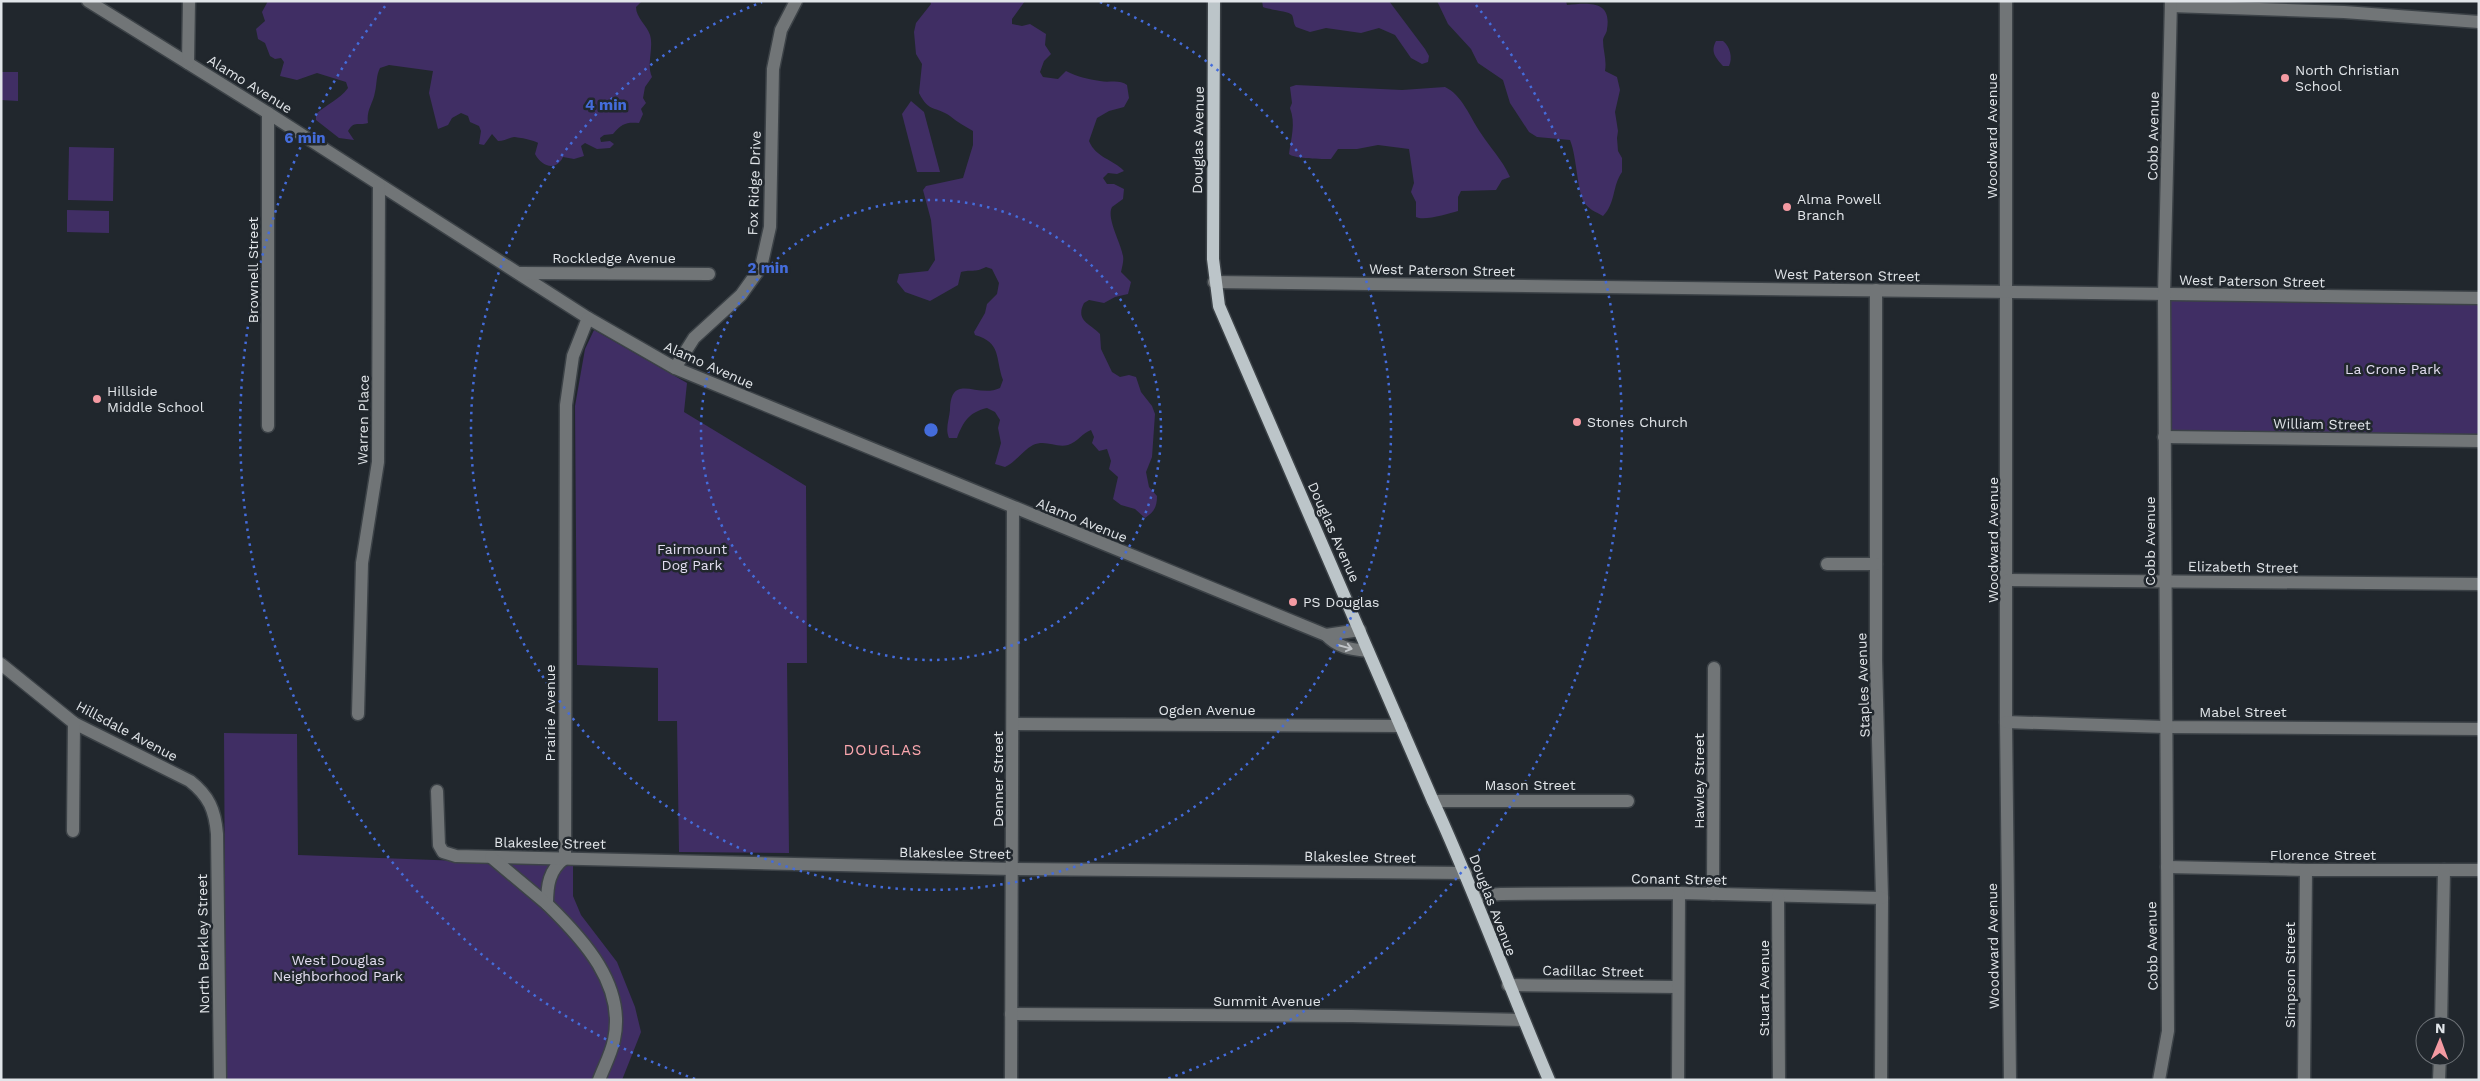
<svg xmlns="http://www.w3.org/2000/svg" width="2480" height="1081" font-family="'Work Sans',sans-serif">
	<style>
		.green { fill: #402e64 }
		.lines { fill: none; stroke-linecap: round; stroke-linejoin: round }
		.minor-casing { stroke: #3c4247; stroke-width: 15 }
		.major-casing { stroke: #3c4247; stroke-width: 15 }
		.minor { stroke: #717577; stroke-width: 12 }
		.major { stroke: #bcc5c9; stroke-width: 12 }
		.oneway { stroke: #bfc3c7 }
		.ring { fill: none; stroke: #446cdb; stroke-width: 2.5; stroke-dasharray: 2.5 5 }
		.poi-dot { fill: #f49aa2; stroke: #21272d; stroke-width: 2 }
		.labels { text-anchor: middle; dominant-baseline: central; stroke-width: 5; stroke-linejoin: round; paint-order: stroke }
		.poi-label { font-size: 14px; fill: #e1e5e9; stroke: #21272d; text-anchor: start }
		.street-label { font-size: 14px; fill: #e1e5e9; stroke: #21272d }
		.park-label { font-size: 14px; fill: #e3def1; stroke: #21272d }
		.neighbourhood-label { font-size: 15px; letter-spacing: 1px; fill: #fba7ae; stroke: #21272d }
		.centre { fill: #446cdb; stroke: #21272d; stroke-width: 2.5 }
		.ring-label { font-size: 15px; text-anchor: middle; font-weight: bold; fill: #446cdb; stroke: #21272d; stroke-width: 5; stroke-linejoin: round; paint-order: stroke }
	</style>
	<rect width="100%" height="100%" fill="#21272d"/>
	<!-- green -->
	<g class="green">
		<path d="M 268,1 L 642,1 L 636,7 C 636,18 647,25 650,35 C 654,49 646,64 652,77 L 645,87 L 643,98 L 646,103 L 641,109 L 643,114 L 639,123 C 627,122 622,123 613,134 L 604,135 L 600,138 L 601,142 L 610,141 L 614,144 L 610,148 L 597,149 L 585,143 L 581,146 L 584,156 L 574,159 L 563,157 C 556,172 541,166 535,154 L 538,143 C 537,141 518,137 514,137 C 508,138 505,141 498,141 L 492,134 L 484,145 L 479,144 L 481,131 L 479,126 L 470,122 L 468,116 L 461,113 L 452,118 L 448,125 L 438,129 L 429,93 L 433,71 L 389,65 L 380,68 C 376,76 377,83 375,92 C 373,104 366,110 368,123 C 359,126 354,120 348,131 L 354,140 L 339,138 L 316,120 L 316,114 C 327,104 339,100 348,88 L 346,82 L 317,73 L 297,80 L 280,76 L 284,62 L 281,58 L 275,59 L 270,56 L 265,43 L 258,39 L 256,29 L 265,21 L 262,12 Z"/>
		<path d="M 930,1 L 1025,1 L 1012,19 L 1012,24 L 1022,26 L 1030,24 L 1046,34 L 1045,45 L 1051,54 L 1044,61 L 1040,72 L 1043,77 L 1058,79 L 1066,71 C 1077,77 1088,79 1100,81 C 1109,83 1120,79 1127,85 L 1129,98 L 1124,107 L 1109,111 L 1097,118 L 1089,141 C 1096,158 1113,159 1124,171 L 1117,174 L 1108,173 L 1103,178 L 1107,184 L 1114,184 L 1124,189 L 1123,199 L 1112,207 C 1106,218 1121,243 1123,256 C 1124,261 1122,267 1121,272 L 1131,282 L 1128,294 L 1115,297 L 1104,303 L 1089,300 L 1084,303 C 1075,321 1090,323 1100,334 L 1101,349 L 1112,372 L 1120,377 L 1129,375 L 1136,377 L 1141,392 L 1152,406 L 1155,414 L 1152,457 L 1146,472 L 1149,487 L 1157,496 C 1157,507 1154,512 1145,518 L 1135,509 L 1121,505 L 1113,499 L 1118,477 L 1109,469 L 1111,461 L 1107,449 L 1099,451 L 1092,443 L 1094,437 L 1091,430 C 1082,433 1078,442 1068,445 C 1055,448 1046,439 1033,445 C 1022,451 1016,462 1005,467 L 995,464 L 1001,443 L 998,428 L 1000,420 L 995,412 L 987,408 C 969,412 963,422 957,438 L 949,438 C 945,429 949,420 950,410 C 951,371 977,399 1000,388 L 1003,380 C 995,358 1002,343 975,335 L 974,332 L 985,313 L 987,304 L 997,294 L 999,283 L 992,269 L 986,267 C 974,273 972,269 961,272 L 958,285 L 930,301 L 905,292 L 897,282 L 899,274 L 928,271 L 935,260 L 931,220 L 923,190 L 926,186 L 963,178 L 973,145 L 973,131 C 965,126 957,122 950,116 C 936,106 929,113 919,93 L 922,64 L 916,54 L 914,32 L 916,23 L 931,4 Z"/>
		<path d="M 1262,1 L 1389,1 L 1425,49 L 1429,56 L 1428,62 L 1422,64 L 1411,58 L 1395,35 L 1379,28 L 1361,33 L 1326,28 L 1310,32 L 1296,27 C 1293,23 1294,19 1292,15 C 1289,11 1270,10 1263,7 Z"/>
		<path d="M 1437,1 L 1566,1 L 1567,5 C 1588,3 1612,0 1607,29 C 1607,33 1604,35 1603,40 C 1603,51 1607,60 1605,71 L 1617,77 L 1620,90 L 1615,112 L 1618,131 L 1617,138 L 1618,151 L 1622,158 L 1622,172 C 1612,186 1616,203 1603,216 C 1596,212 1588,209 1584,202 C 1577,191 1577,157 1570,140 L 1537,137 L 1529,132 L 1510,103 L 1503,80 L 1478,63 L 1471,49 L 1448,24 Z"/>
		<path d="M 1716,41 L 1723,41 C 1730,46 1733,58 1729,66 L 1723,66 C 1716,58 1710,52 1716,41 Z"/>
		<path d="M 1,72 L 18,72 L 18,101 L 1,100 Z"/>
		<path d="M 1296,85 L 1402,90 L 1445,87 C 1462,95 1470,117 1480,132 C 1491,149 1501,158 1510,177 L 1502,180 L 1496,190 L 1461,191 L 1458,197 L 1458,211 C 1448,214 1424,221 1416,217 L 1416,202 L 1411,192 L 1414,183 L 1409,149 L 1378,145 L 1357,149 L 1338,149 L 1331,159 C 1322,159 1295,159 1289,154 C 1291,138 1296,124 1290,108 L 1292,103 L 1290,87 Z"/>
		<path d="M 911,101 L 924,112 L 940,172 L 917,172 L 902,114 Z"/>
		<path d="M 69,147 L 114,148 L 113,201 L 68,200 Z"/>
		<path d="M 67,210 L 109,211 L 109,233 L 67,232 Z"/>
		<path d="M 2164,295 L 2479,299 L 2479,441 L 2164,437 Z"/>
		<path d="M 594,330 L 687,383 L 684,412 L 806,486 L 807,663 L 787,663 L 789,853 L 679,852 L 677,721 L 658,721 L 658,668 L 577,665 L 575,406 L 585,349 Z"/>
		<path d="M 224,733 L 297,734 L 298,855 L 573,865 L 573,896 L 581,915 L 617,962 L 635,1007 L 641,1032 L 622,1080 L 226,1080 Z"/>
	</g>
	<g class="lines">
		<!-- minor casing -->
		<g class="minor-casing">
			<g id="minor">
				<path d="M 88,1 L 268,113 L 588,318 L 675,368 L 1326,635 C 1338,648 1351,649 1368,651"/>
				<path d="M 2006,1 L 2006,722 L 2010,1080"/>
				<path d="M 2171,6 L 2344,12 L 2479,22"/>
				<path d="M 188,63 L 189,1"/>
				<path d="M 520,273 L 709,274"/>
				<path d="M 1214,282 L 2479,298"/>
				<path d="M 1876,290 L 1876,660 L 1882,898 L 1881,1080"/>
				<path d="M 588,318 L 573,356 L 566,405 L 565,858 C 549,870 547,885 547,904 C 583,939 626,985 614,1040 C 611,1054 604,1067 599,1080"/>
				<path d="M 675,368 L 694,338 L 741,295 L 761,267 L 770,227 L 773,69 L 781,30 L 796,1"/>
				<path d="M 268,426 L 268,113"/>
				<path d="M 2164,437 L 2479,441"/>
				<path d="M 1827,564 L 1876,564"/>
				<path d="M 2008,580 L 2479,584"/>
				<path d="M 1326,635 L 1360,630"/>
				<path d="M 1,664 L 74,723 L 190,781 C 209,796 215,810 217,834 L 220,1080"/>
				<path d="M 358,714 L 362,563 L 378,462 L 379,185"/>
				<path d="M 2006,722 L 2165,727 L 2479,729"/>
				<path d="M 1013,724 L 1401,726"/>
				<path d="M 437,791 L 439,845 L 443,852 L 456,856 L 1013,869 L 1466,873"/>
				<path d="M 1433,801 L 1628,801"/>
				<path d="M 73,831 L 74,723"/>
				<path d="M 491,857 L 547,904"/>
				<path d="M 2167,867 L 2306,870 L 2479,870"/>
				<path d="M 1713,894 L 1714,668"/>
				<path d="M 1475,896 L 1501,894 L 1679,893 L 1882,898"/>
				<path d="M 1778,896 L 1779,1080"/>
				<path d="M 1508,985 L 1678,987"/>
				<path d="M 1011,1014 L 1352,1016 L 1523,1020"/>
				<path d="M 2441,1026 L 2444,870"/>
				<path d="M 1011,1080 L 1013,508"/>
				<path d="M 1678,1080 L 1679,893"/>
				<path d="M 2159,1080 L 2168,1031 L 2164,295 L 2171,1"/>
				<path d="M 2304,1080 L 2306,870"/>
				<path d="M 2439,1080 L 2440,1056"/>
			</g>
		</g>
		<!-- major casing -->
		<g class="major-casing">
			<path id="major" d="M 1214,1 L 1213,259 L 1219,306 L 1433,801 C 1475,892 1509,987 1549,1080"/>
		</g>
		<!-- minor -->
		<use href="#minor" class="minor"/>
		<!-- major -->
		<use href="#major" class="major"/>
	</g>
	<!-- one-way arrows -->
	<defs><path id="oneway-shaft" d="M-6 0H5M1.5-3L5.5 0L1.5 3" fill="none" stroke-width="1.6" stroke-linecap="round" stroke-linejoin="round" transform="scale(1.25)"/></defs>
	<use class="oneway" href="#oneway-shaft" transform="translate(1345 647) rotate(15)"/>
	<!-- distance rings -->
	<g class="ring">
		<circle cx="931" cy="430" r="230"/>
		<path d="M1100 2A460 460 0 1 1 762 2"/>
		<path d="M695 1079A691 691 0 0 1 386 5M1476 5A691 691 0 0 1 1167 1079"/>
	</g>
	<!-- markers -->
	<g class="poi-dot">
		<circle cx="2285" cy="78" r="5"/>
		<circle cx="1787" cy="207" r="5"/>
		<circle cx="97" cy="399" r="5"/>
		<circle cx="1577" cy="422" r="5"/>
		<circle cx="1293" cy="602" r="5"/>
	</g>
	<g class="labels">
		<!-- poi labels -->
		<g class="poi-label">
			<text x="2295" y="70">North Christian<tspan x="2295" dy="16">School</tspan></text>
			<text x="1797" y="199">Alma Powell<tspan x="1797" dy="16">Branch</tspan></text>
			<text x="107" y="391">Hillside<tspan x="107" dy="16">Middle School</tspan></text>
			<text x="1587" y="422">Stones Church</text>
			<text x="1303" y="602">PS Douglas</text>
		</g>
		<!-- street labels -->
		<g class="street-label">
			<text transform="translate(250 84) rotate(32)">Alamo Avenue</text>
			<text transform="translate(1992 136) rotate(-90)">Woodward Avenue</text>
			<text transform="translate(2153 136) rotate(-89)">Cobb Avenue</text>
			<text transform="translate(1198 140) rotate(-89)">Douglas Avenue</text>
			<text transform="translate(754 183) rotate(-88)">Fox Ridge Drive</text>
			<text x="614" y="258">Rockledge Avenue</text>
			<text transform="translate(253 270) rotate(-90)">Brownell Street</text>
			<text transform="translate(1442 270) rotate(1)">West Paterson Street</text>
			<text transform="translate(1847 275) rotate(1)">West Paterson Street</text>
			<text transform="translate(2252 281) rotate(1)">West Paterson Street</text>
			<text transform="translate(709 365) rotate(24)">Alamo Avenue</text>
			<text transform="translate(363 420) rotate(-89)">Warren Place</text>
			<text transform="translate(2322 424) rotate(1)">William Street</text>
			<text transform="translate(1082 520) rotate(22)">Alamo Avenue</text>
			<text transform="translate(1334 532) rotate(66)">Douglas Avenue</text>
			<text transform="translate(1993 540) rotate(-90)">Woodward Avenue</text>
			<text transform="translate(2150 541) rotate(-90)">Cobb Avenue</text>
			<text transform="translate(2243 567) rotate(1)">Elizabeth Street</text>
			<text transform="translate(1863 685) rotate(-92)">Staples Avenue</text>
			<text x="1207" y="710">Ogden Avenue</text>
			<text x="2243" y="712">Mabel Street</text>
			<text transform="translate(550 713) rotate(-90)">Prairie Avenue</text>
			<text transform="translate(127 731) rotate(28)">Hillsdale Avenue</text>
			<text transform="translate(998 779) rotate(-90)">Denner Street</text>
			<text transform="translate(1699 781) rotate(-90)">Hawley Street</text>
			<text x="1530" y="785">Mason Street</text>
			<text transform="translate(550 843) rotate(1)">Blakeslee Street</text>
			<text transform="translate(955 853) rotate(1)">Blakeslee Street</text>
			<text x="2323" y="855">Florence Street</text>
			<text transform="translate(1360 857) rotate(1)">Blakeslee Street</text>
			<text transform="translate(1679 879) rotate(1)">Conant Street</text>
			<text transform="translate(1493 905) rotate(69)">Douglas Avenue</text>
			<text transform="translate(203 944) rotate(-91)">North Berkley Street</text>
			<text transform="translate(1993 946) rotate(-91)">Woodward Avenue</text>
			<text transform="translate(2152 946) rotate(-91)">Cobb Avenue</text>
			<text transform="translate(1593 971) rotate(1)">Cadillac Street</text>
			<text transform="translate(2290 975) rotate(-90)">Simpson Street</text>
			<text transform="translate(1764 988) rotate(-90)">Stuart Avenue</text>
			<text x="1267" y="1001">Summit Avenue</text>
		</g>
		<!-- park labels -->
		<g class="park-label">
			<text x="2393" y="369">La Crone Park</text>
			<text x="692" y="549">Fairmount<tspan x="692" dy="16">Dog Park</tspan></text>
			<text x="338" y="960">West Douglas<tspan x="338" dy="16">Neighborhood Park</tspan></text>
		</g>
		<!-- neighbourhood labels -->
		<g class="neighbourhood-label">
			<text x="883" y="750">DOUGLAS</text>
		</g>
	</g>
	<circle cx="931" cy="430" r="8" class="centre"/>
	<g class="ring-label">
		<text x="606" y="110">4 min</text>
		<text x="305" y="143">6 min</text>
		<text x="768" y="273">2 min</text>
	</g>
	<!-- border -->
	<rect width="2480" height="1081" fill="none" stroke="#e1e5e9" stroke-width="5"/>
	<!-- north arrow -->
	<g transform="translate(2440 1041) rotate(1)"><circle r="24" fill="#21272d" stroke="#6e7378"/>
	<path d="M0-4L9 19L0 12L-9 19Z" fill="#f49aa2"/>
	<text y="-8" font-size="14" font-weight="bold" text-anchor="middle" fill="#e1e5e9">N</text>
	</g>
</svg>
